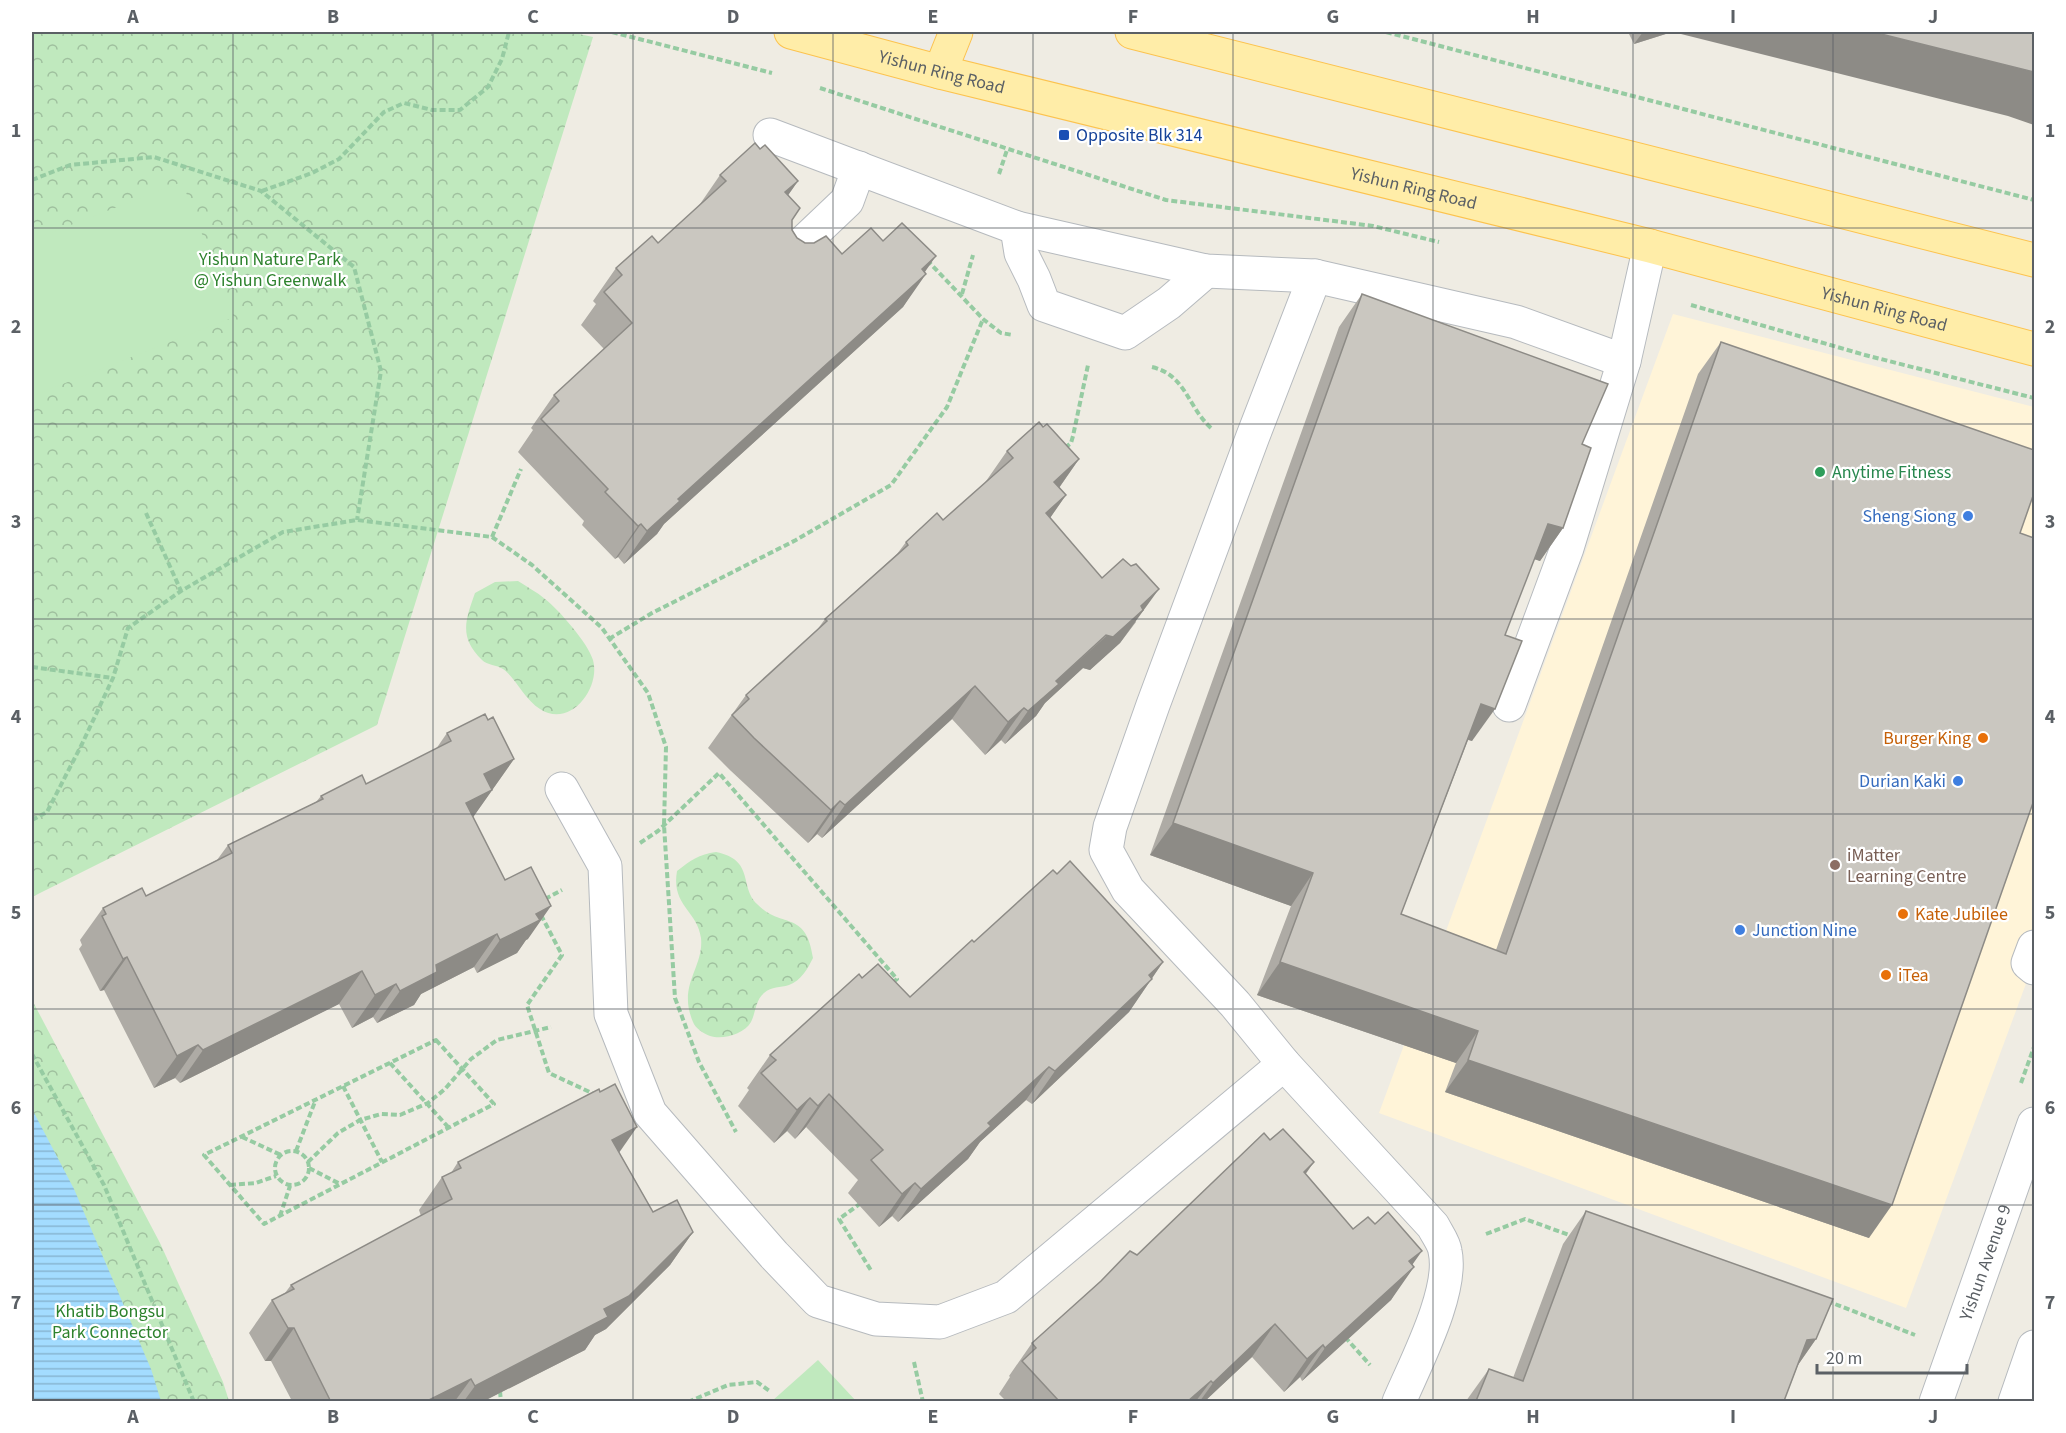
<svg xmlns="http://www.w3.org/2000/svg" width="2066" height="1433" font-family="'Source Sans 3',sans-serif">
	<style>
		.commercial { fill: #fff4d8 }
		.park { fill: url(#park-crowns) }
		.garden { fill: #c0e9be }
		.water { fill: url(#water-rules) }
		.lines { fill: none; stroke-linecap: round; stroke-linejoin: round }
		.minor-casing { stroke: #b6babe; stroke-width: 35 }
		.major-casing { stroke: #fcc34f; stroke-width: 35 }
		.path { stroke: #96cba2; stroke-width: 4; stroke-dasharray: 6 3; stroke-linecap: butt }
		.minor { stroke: #fff; stroke-width: 33 }
		.major { stroke: #ffeda8; stroke-width: 33 }
		.wall { fill: #aeaba5 }
		.shaded-wall { fill: #8d8b86 }
		.building { fill: #cac7c0; stroke: #8d8b86; stroke-width: 1.5 }
		.grid { fill: none; stroke: #5b6065; stroke-width: 1.5; stroke-opacity: 0.55 }
		.transit-dot { fill: #1a4fb4; stroke: #fff; stroke-width: 2 }
		.leisure-dot { fill: #2e9e5b; stroke: #fff; stroke-width: 2 }
		.shop-dot { fill: #3f7fe0; stroke: #fff; stroke-width: 2 }
		.food-dot { fill: #e8710a; stroke: #fff; stroke-width: 2 }
		.education-dot { fill: #8d6e63; stroke: #fff; stroke-width: 2 }
		.labels { text-anchor: middle; dominant-baseline: central; stroke-width: 4.5; stroke-linejoin: round; paint-order: stroke }
		.street-label { font-size: 18px; fill: #5b6065; stroke: #fff }
		.transit-label { font-size: 18px; fill: #164399; stroke: #fff; text-anchor: start }
		.park-label { font-size: 18px; fill: #2d822d; stroke: #fff }
		.leisure-label { font-size: 18px; fill: #27864d; stroke: #fff; text-anchor: start }
		.shop-label { font-size: 18px; fill: #366cbe; stroke: #fff; text-anchor: end }
		.food-label { font-size: 18px; fill: #c56008; stroke: #fff; text-anchor: start }
		.education-label { font-size: 18px; fill: #785e54; stroke: #fff; text-anchor: start }
		.neatline { fill: none; stroke: #5b6065; stroke-width: 2 }
		.grid-label { font-size: 20px; text-anchor: middle; font-weight: bold; fill: #5b6065 }
	</style>
	<defs>
		<pattern id="park-crowns" width="20" height="18" patternUnits="userSpaceOnUse" patternTransform="scale(1.5)"><rect width="20" height="18" fill="#c0e9be"/><path d="M2 6a3 3 0 1 1 6 0M12 15a3 3 0 1 1 6 0" fill="none" stroke="#9fc09e"/></pattern>
		<pattern id="water-rules" width="6" height="5" patternUnits="userSpaceOnUse" patternTransform="scale(1.5)"><rect width="6" height="5" fill="#a3dcff"/><path d="M0 2.5h6" fill="none" stroke="#88b6d2"/></pattern>
	</defs>
	<rect width="100%" height="100%" fill="#efece3"/>
	<!-- commercial -->
	<path class="commercial" d="M 1673,314 L 2034,407 L 2034,962 L 1906,1308 L 1379,1113 Z"/>
	<!-- park -->
	<g class="park">
		<path d="M 32,32 L 570,32 L 593,37 L 377,725 L 32,897 Z"/>
		<path d="M 518,581 C 527,587 537,592 545,599 C 559,610 588,643 593,660 C 601,688 570,729 540,709 C 525,700 514,676 503,669 C 497,665 487,665 482,660 C 458,637 466,619 475,593 L 495,582 Z"/>
		<path d="M 716,852 C 755,860 739,886 757,904 C 782,930 806,909 813,958 C 808,968 801,981 789,985 C 780,988 772,986 764,993 C 755,1001 756,1012 751,1022 C 744,1034 723,1040 710,1036 C 704,1034 695,1028 693,1022 C 677,985 704,968 701,938 C 697,910 671,906 677,871 C 690,861 699,854 716,852 Z"/>
		<path d="M 32,1000 L 160,1243 L 223,1382 L 229,1401 L 32,1401 Z"/>
	</g>
	<!-- garden -->
	<g class="garden">
		<path d="M 182,182 L 234,317 L 32,396 L 32,240 Z"/>
		<path d="M 818,1360 L 856,1401 L 772,1401 Z"/>
	</g>
	<!-- water -->
	<path class="water" d="M 32,1109 L 74,1189 L 151,1369 L 161,1401 L 32,1401 Z"/>
	<g class="lines">
		<!-- minor casing -->
		<g class="minor-casing">
			<g id="minor">
				<path d="M 770,135 L 1017,228 L 1206,271 L 1315,276 L 1516,322 L 1624,361"/>
				<path d="M 1017,228 L 1021,253 L 1034,279 L 1044,305 L 1125,333 L 1169,303 L 1206,271"/>
				<path d="M 787,258 L 847,201 L 859,168"/>
				<path d="M 1315,276 L 1253,436 L 1153,705 L 1110,827 L 1106,850 L 1128,890 L 1235,1004 L 1284,1064 L 1433,1226 C 1437,1234 1444,1243 1445,1251 C 1454,1291 1415,1364 1399,1402"/>
				<path d="M 1509,705 L 1567,548 L 1624,361 L 1650,246"/>
				<path d="M 562,789 L 605,866 L 611,1014 L 650,1113 L 774,1255 L 818,1301 L 876,1319 L 940,1322 L 1006,1297 L 1284,1064"/>
				<path d="M 2034,947 L 2028,963 L 2034,968"/>
				<path id="s1" d="M 1936,1402 L 2034,1124"/>
				<path d="M 2015,1402 L 2034,1347"/>
			</g>
		</g>
		<!-- major casing -->
		<g class="major-casing">
			<g id="major">
				<path id="s2" d="M 791,32 L 940,72 L 1650,246 L 2034,349"/>
				<path d="M 1132,32 L 2034,260"/>
				<path d="M 940,72 L 956,32"/>
			</g>
		</g>
		<!-- path -->
		<g class="path">
			<path d="M 612,32 L 772,73"/>
			<path d="M 1386,32 L 2034,200"/>
			<path d="M 820,88 L 1166,200 L 1373,226 L 1439,242"/>
			<path d="M 999,174 L 1007,150"/>
			<path d="M 32,180 L 70,165 L 154,157 L 261,191 L 354,267 L 381,371 L 357,520"/>
			<path d="M 262,191 L 312,173 L 339,159 L 384,112 L 404,103 L 432,110 L 460,110 L 488,87 L 502,59 L 509,32"/>
			<path d="M 927,260 L 983,319 L 1001,333 L 1013,335"/>
			<path d="M 962,294 L 973,255"/>
			<path d="M 1691,305 L 1865,355 L 2034,398"/>
			<path d="M 1152,367 C 1186,375 1187,406 1211,428"/>
			<path d="M 1065,448 L 1071,443 L 1073,436 L 1088,365"/>
			<path d="M 146,513 L 181,591"/>
			<path d="M 492,537 L 521,469"/>
			<path d="M 609,639 L 652,613 L 796,540 L 891,485 L 947,407 L 983,319"/>
			<path d="M 32,667 L 113,678"/>
			<path d="M 32,820 L 47,812 L 82,744 L 113,678 L 128,628 L 181,591 L 283,532 L 357,520 L 492,537 L 532,565 L 602,628 L 648,693 L 666,747 L 664,825 L 675,998 L 699,1062 L 736,1132"/>
			<path d="M 640,843 L 658,831 L 719,773 L 897,979 L 891,984"/>
			<path d="M 545,899 L 562,890"/>
			<path d="M 541,915 L 562,955 L 527,1005 L 549,1073 L 594,1094"/>
			<path d="M 436,1040 L 494,1104 L 264,1224 L 204,1155 Z"/>
			<path d="M 32,1054 L 104,1185 L 194,1402"/>
			<path d="M 390,1063 L 449,1128"/>
			<path d="M 2021,1083 L 2034,1047"/>
			<path d="M 343,1086 L 382,1162"/>
			<path d="M 242,1137 L 281,1155"/>
			<circle cx="292" cy="1168" r="17"/>
			<path d="M 296,1151 L 316,1099"/>
			<path d="M 308,1162 L 338,1133 L 360,1120 L 381,1114 L 400,1115 L 428,1103 L 445,1089 L 471,1059 L 497,1040 L 551,1027"/>
			<path d="M 309,1168 L 340,1184"/>
			<path d="M 230,1185 L 256,1183 L 276,1176"/>
			<path d="M 861,1203 L 839,1219 L 872,1272"/>
			<path d="M 280,1216 L 290,1186"/>
			<path d="M 1486,1234 L 1525,1219 L 1572,1236"/>
			<path d="M 1827,1301 L 1915,1335"/>
			<path d="M 1345,1337 L 1370,1365"/>
			<path d="M 914,1362 L 923,1402"/>
			<path d="M 500,1391 L 501,1402"/>
			<path d="M 688,1402 L 728,1385 L 757,1382 L 771,1392"/>
		</g>
		<!-- minor -->
		<use href="#minor" class="minor"/>
		<!-- major -->
		<use href="#major" class="major"/>
	</g>
	<!-- wall -->
	<g class="wall">
		<path d="M 1628,32 L 1672,32 L 1634,44 Z"/>
		<path d="M 760,149 L 798,181 L 788,195 L 792,220 L 792,230 L 797,238 L 805,243 L 842,254 L 883,241 L 925,272 L 903,307 L 664,524 L 657,534 L 624,564 L 618,557 L 615,559 L 582,525 L 584,521 L 518,452 L 533,430 L 531,428 L 554,395 L 604,349 L 581,325 L 596,304 L 593,301 L 616,268 L 658,243 L 698,207 L 720,175 Z"/>
		<path d="M 1362,294 L 1582,444 L 1563,528 L 1540,561 L 1534,559 L 1505,635 L 1472,741 L 1468,740 L 1401,914 L 1496,950 L 1698,374 L 1721,342 L 2020,533 L 1869,1238 L 1445,1092 L 1456,1063 L 1257,995 L 1291,906 L 1150,855 L 1339,327 Z"/>
		<path d="M 1043,427 L 1079,459 L 1059,488 L 1066,495 L 1050,518 L 1136,622 L 1120,643 L 1090,670 L 1083,668 L 1045,703 L 1036,716 L 1005,744 L 1001,740 L 985,755 L 952,719 L 822,838 L 817,834 L 808,843 L 731,771 L 708,748 L 746,695 L 817,630 L 825,619 L 897,554 L 906,542 L 943,520 L 984,484 L 1007,451 Z"/>
		<path d="M 488,720 L 514,759 L 473,817 L 528,939 L 526,940 L 517,953 L 477,973 L 474,967 L 421,994 L 414,1005 L 377,1023 L 373,1017 L 352,1028 L 339,1004 L 180,1083 L 175,1078 L 154,1088 L 104,990 L 100,991 L 79,949 L 82,945 L 80,940 L 103,908 L 146,896 L 217,860 L 228,845 L 316,802 L 321,796 L 366,784 L 436,749 L 447,733 Z"/>
		<path d="M 1057,874 L 1163,962 L 1129,1012 L 1032,1104 L 1026,1100 L 980,1142 L 968,1159 L 898,1222 L 892,1216 L 879,1227 L 848,1193 L 858,1180 L 806,1127 L 795,1139 L 787,1131 L 774,1143 L 738,1106 L 749,1090 L 747,1088 L 770,1055 L 862,978 L 910,997 Z"/>
		<path d="M 1270,1140 L 1306,1174 L 1353,1229 L 1412,1264 L 1391,1300 L 1302,1381 L 1300,1377 L 1284,1392 L 1252,1357 L 1205,1401 L 1006,1401 L 999,1394 L 1010,1377 L 1009,1376 L 1032,1343 L 1101,1281 L 1137,1255 Z"/>
		<path d="M 619,1152 L 653,1212 L 693,1232 L 670,1265 L 606,1329 L 595,1335 L 585,1350 L 484,1401 L 292,1401 L 271,1361 L 265,1361 L 249,1333 L 272,1300 L 285,1293 L 291,1285 L 421,1216 L 419,1210 L 442,1177 L 451,1173 L 458,1162 Z"/>
		<path d="M 1586,1211 L 1816,1339 L 1798,1365 L 1784,1401 L 1466,1401 L 1489,1369 L 1513,1378 L 1563,1244 Z"/>
	</g>
	<!-- shaded-wall -->
	<g class="shaded-wall">
		<path d="M 1643,32 L 1672,32 L 1634,44 Z"/>
		<path d="M 1673,32 L 1873,32 L 2034,72 L 2034,125 L 2008,116 Z"/>
		<path d="M 798,181 L 775,214 L 785,192 Z"/>
		<path d="M 936,256 L 920,279 L 926,274 L 903,307 L 664,524 L 657,534 L 624,564 L 647,531 L 678,499 Z"/>
		<path d="M 1079,459 L 1056,492 L 1054,482 Z"/>
		<path d="M 1066,495 L 1043,528 L 1046,513 Z"/>
		<path d="M 641,524 L 618,557 L 615,559 L 638,526 Z"/>
		<path d="M 1548,524 L 1563,528 L 1540,561 L 1525,556 Z"/>
		<path d="M 1159,589 L 1120,643 L 1090,670 L 1083,668 L 1045,703 L 1036,716 L 1005,744 L 1028,711 L 1056,681 Z"/>
		<path d="M 975,686 L 952,719 L 822,838 L 845,805 Z"/>
		<path d="M 1481,704 L 1495,709 L 1472,741 L 1458,736 Z"/>
		<path d="M 1024,708 L 1001,740 L 985,755 L 1008,722 Z"/>
		<path d="M 514,759 L 469,823 L 443,836 L 484,774 Z"/>
		<path d="M 840,801 L 817,834 L 808,843 L 831,810 Z"/>
		<path d="M 1173,823 L 1313,873 L 1291,906 L 1150,855 Z"/>
		<path d="M 551,906 L 528,939 L 526,940 L 517,953 L 477,973 L 500,940 L 536,914 Z"/>
		<path d="M 497,934 L 474,967 L 421,994 L 414,1005 L 377,1023 L 400,991 L 436,965 Z"/>
		<path d="M 127,957 L 104,990 L 100,991 L 123,959 Z"/>
		<path d="M 1163,962 L 1129,1012 L 1032,1104 L 1055,1071 L 1149,975 Z"/>
		<path d="M 1280,962 L 1478,1031 L 1456,1063 L 1257,995 Z"/>
		<path d="M 362,971 L 339,1004 L 180,1083 L 203,1050 Z"/>
		<path d="M 396,984 L 373,1017 L 352,1028 L 375,995 Z"/>
		<path d="M 198,1045 L 175,1078 L 154,1088 L 177,1056 Z"/>
		<path d="M 1468,1060 L 1892,1205 L 1869,1238 L 1445,1092 Z"/>
		<path d="M 1049,1067 L 1026,1100 L 980,1142 L 968,1159 L 898,1222 L 921,1189 L 988,1123 Z"/>
		<path d="M 829,1094 L 806,1127 L 795,1139 L 818,1106 Z"/>
		<path d="M 810,1098 L 787,1131 L 774,1143 L 797,1110 Z"/>
		<path d="M 637,1127 L 614,1160 L 612,1140 Z"/>
		<path d="M 1314,1162 L 1291,1195 L 1304,1172 Z"/>
		<path d="M 915,1183 L 892,1216 L 879,1227 L 902,1194 Z"/>
		<path d="M 693,1232 L 670,1265 L 606,1329 L 595,1335 L 585,1350 L 484,1401 L 464,1401 L 475,1386 L 604,1309 Z"/>
		<path d="M 1422,1251 L 1403,1278 L 1414,1267 L 1391,1300 L 1302,1381 L 1325,1348 L 1409,1261 Z"/>
		<path d="M 1275,1324 L 1252,1357 L 1205,1401 L 1200,1401 L 1213,1383 Z"/>
		<path d="M 288,1328 L 294,1328 L 271,1361 L 265,1361 Z"/>
		<path d="M 1816,1339 L 1793,1372 L 1807,1340 Z"/>
		<path d="M 1323,1345 L 1300,1377 L 1284,1392 L 1307,1359 Z"/>
		<path d="M 471,1379 L 455,1401 L 427,1401 Z"/>
		<path d="M 1211,1381 L 1196,1401 L 1188,1401 Z"/>
	</g>
	<!-- building -->
	<g class="building">
		<path d="M 1873,32 L 2034,32 L 2034,72 Z"/>
		<path d="M 755,143 L 760,149 L 765,145 L 798,181 L 785,192 L 800,208 L 792,220 L 792,230 L 797,238 L 805,243 L 814,243 L 826,236 L 842,254 L 871,228 L 883,241 L 902,223 L 936,256 L 922,269 L 926,274 L 678,499 L 680,501 L 647,531 L 641,524 L 638,526 L 605,492 L 608,489 L 541,419 L 559,401 L 554,395 L 632,323 L 604,292 L 622,275 L 616,268 L 652,236 L 658,243 L 726,181 L 720,175 Z"/>
		<path d="M 1362,294 L 1608,384 L 1582,444 L 1591,448 L 1563,528 L 1548,524 L 1505,635 L 1522,641 L 1495,709 L 1481,704 L 1401,914 L 1506,954 L 1721,342 L 2034,450 L 2034,493 L 2020,533 L 2034,538 L 2034,800 L 1892,1205 L 1468,1060 L 1478,1031 L 1280,962 L 1313,873 L 1173,823 Z"/>
		<path d="M 1039,422 L 1043,427 L 1047,424 L 1079,459 L 1054,482 L 1066,495 L 1046,513 L 1102,578 L 1123,559 L 1131,566 L 1136,564 L 1159,589 L 1141,606 L 1143,610 L 1113,637 L 1106,635 L 1056,681 L 1059,684 L 1028,711 L 1024,708 L 1008,722 L 975,686 L 845,805 L 840,801 L 831,810 L 754,738 L 732,715 L 749,699 L 746,695 L 827,621 L 825,619 L 908,545 L 906,542 L 937,513 L 943,520 L 1013,458 L 1007,451 Z"/>
		<path d="M 485,714 L 488,720 L 493,717 L 514,759 L 484,774 L 492,790 L 466,803 L 505,880 L 531,867 L 551,906 L 536,914 L 540,920 L 500,940 L 497,934 L 436,965 L 437,972 L 400,991 L 396,984 L 375,995 L 362,971 L 203,1050 L 198,1045 L 177,1056 L 127,957 L 123,959 L 102,916 L 106,914 L 103,908 L 142,888 L 146,896 L 232,853 L 228,845 L 323,799 L 321,796 L 362,775 L 366,784 L 451,741 L 447,733 Z"/>
		<path d="M 1070,861 L 1163,962 L 1149,975 L 1152,979 L 1055,1071 L 1049,1067 L 988,1123 L 991,1126 L 921,1189 L 915,1183 L 902,1194 L 871,1160 L 883,1150 L 829,1094 L 818,1106 L 810,1098 L 797,1110 L 761,1073 L 776,1060 L 770,1055 L 859,974 L 862,978 L 878,964 L 910,997 L 972,940 L 974,942 L 1053,870 L 1057,874 Z"/>
		<path d="M 615,1084 L 637,1127 L 612,1140 L 653,1212 L 677,1200 L 693,1232 L 629,1296 L 604,1309 L 608,1317 L 475,1386 L 471,1379 L 427,1401 L 327,1401 L 330,1400 L 294,1328 L 288,1328 L 272,1300 L 294,1289 L 291,1285 L 452,1199 L 442,1177 L 461,1168 L 458,1162 L 599,1089 L 600,1092 Z"/>
		<path d="M 1283,1129 L 1314,1162 L 1304,1172 L 1353,1229 L 1368,1217 L 1375,1224 L 1388,1212 L 1422,1251 L 1409,1261 L 1414,1267 L 1325,1348 L 1323,1345 L 1307,1359 L 1275,1324 L 1213,1383 L 1211,1381 L 1188,1401 L 1059,1401 L 1022,1361 L 1036,1348 L 1032,1343 L 1101,1281 L 1130,1251 L 1137,1255 L 1264,1133 L 1270,1140 Z"/>
		<path d="M 1586,1211 L 1833,1299 L 1816,1339 L 1807,1340 L 1784,1401 L 1476,1401 L 1489,1369 L 1523,1381 Z"/>
	</g>
	<!-- grid -->
	<path class="grid" d="M 233,32 L 233,1402M 433,32 L 433,1402M 633,32 L 633,1402M 833,32 L 833,1402M 1033,32 L 1033,1402M 1233,32 L 1233,1402M 1433,32 L 1433,1402M 1633,32 L 1633,1402M 1833,32 L 1833,1402M 32,228 L 2034,228M 32,424 L 2034,424M 32,619 L 2034,619M 32,814 L 2034,814M 32,1009 L 2034,1009M 32,1205 L 2034,1205"/>
	<!-- markers -->
	<rect class="transit-dot" x="1058" y="129" width="12" height="12" rx="3"/>
	<circle class="leisure-dot" cx="1820" cy="472" r="6"/>
	<g class="shop-dot">
		<circle cx="1968" cy="516" r="6"/>
		<circle cx="1958" cy="781" r="6"/>
		<circle cx="1740" cy="930" r="6"/>
	</g>
	<g class="food-dot">
		<circle cx="1983" cy="738" r="6"/>
		<circle cx="1903" cy="914" r="6"/>
		<circle cx="1886" cy="975" r="6"/>
	</g>
	<circle class="education-dot" cx="1835" cy="865" r="6"/>
	<g class="labels">
		<!-- street labels -->
		<g class="street-label">
			<text stroke="none"><textPath href="#s2" startOffset="156">Yishun Ring Road</textPath></text>
			<text stroke="none"><textPath href="#s2" startOffset="642">Yishun Ring Road</textPath></text>
			<text stroke="none"><textPath href="#s2" startOffset="1128">Yishun Ring Road</textPath></text>
			<text stroke="none"><textPath href="#s1" startOffset="148">Yishun Avenue 9</textPath></text>
		</g>
		<!-- transit labels -->
		<g class="transit-label">
			<text x="1076" y="135">Opposite Blk 314</text>
		</g>
		<!-- park labels -->
		<g class="park-label">
			<text x="270" y="259">Yishun Nature Park<tspan x="270" dy="21">@ Yishun Greenwalk</tspan></text>
			<text x="110" y="1311">Khatib Bongsu<tspan x="110" dy="21">Park Connector</tspan></text>
		</g>
		<!-- leisure labels -->
		<g class="leisure-label">
			<text x="1832" y="472">Anytime Fitness</text>
		</g>
		<!-- shop labels -->
		<g class="shop-label">
			<text x="1956" y="516">Sheng Siong</text>
			<text x="1946" y="781">Durian Kaki</text>
			<text x="1752" y="930" text-anchor="start">Junction Nine</text>
		</g>
		<!-- food labels -->
		<g class="food-label">
			<text x="1971" y="738" text-anchor="end">Burger King</text>
			<text x="1915" y="914">Kate Jubilee</text>
			<text x="1898" y="975">iTea</text>
		</g>
		<!-- education labels -->
		<g class="education-label">
			<text x="1847" y="855">iMatter<tspan x="1847" dy="21">Learning Centre</tspan></text>
		</g>
	</g>
	<!-- border -->
	<rect width="2066" height="1433" fill="none" stroke="#ffffff" stroke-width="66"/>
	<!-- scale -->
	<path d="M1817 1364v9h150v-9" fill="none" stroke="#5b6065" stroke-width="3"/>
	<text x="1826" y="1364" font-size="18" fill="#5b6065" stroke="#ffffff" stroke-width="4.5" paint-order="stroke">20 m</text>
	<rect x="33" y="33" width="2000" height="1367" class="neatline"/>
	<g class="grid-label">
		<text x="133" y="23">A</text>
		<text x="333" y="23">B</text>
		<text x="533" y="23">C</text>
		<text x="733" y="23">D</text>
		<text x="933" y="23">E</text>
		<text x="1133" y="23">F</text>
		<text x="1333" y="23">G</text>
		<text x="1533" y="23">H</text>
		<text x="1733" y="23">I</text>
		<text x="1933" y="23">J</text>
		<text x="16" y="137">1</text>
		<text x="2050" y="137">1</text>
		<text x="16" y="333">2</text>
		<text x="2050" y="333">2</text>
		<text x="16" y="528">3</text>
		<text x="2050" y="528">3</text>
		<text x="16" y="723">4</text>
		<text x="2050" y="723">4</text>
		<text x="16" y="919">5</text>
		<text x="2050" y="919">5</text>
		<text x="16" y="1114">6</text>
		<text x="2050" y="1114">6</text>
		<text x="16" y="1309">7</text>
		<text x="2050" y="1309">7</text>
		<text x="133" y="1423">A</text>
		<text x="333" y="1423">B</text>
		<text x="533" y="1423">C</text>
		<text x="733" y="1423">D</text>
		<text x="933" y="1423">E</text>
		<text x="1133" y="1423">F</text>
		<text x="1333" y="1423">G</text>
		<text x="1533" y="1423">H</text>
		<text x="1733" y="1423">I</text>
		<text x="1933" y="1423">J</text>
	</g>
</svg>
